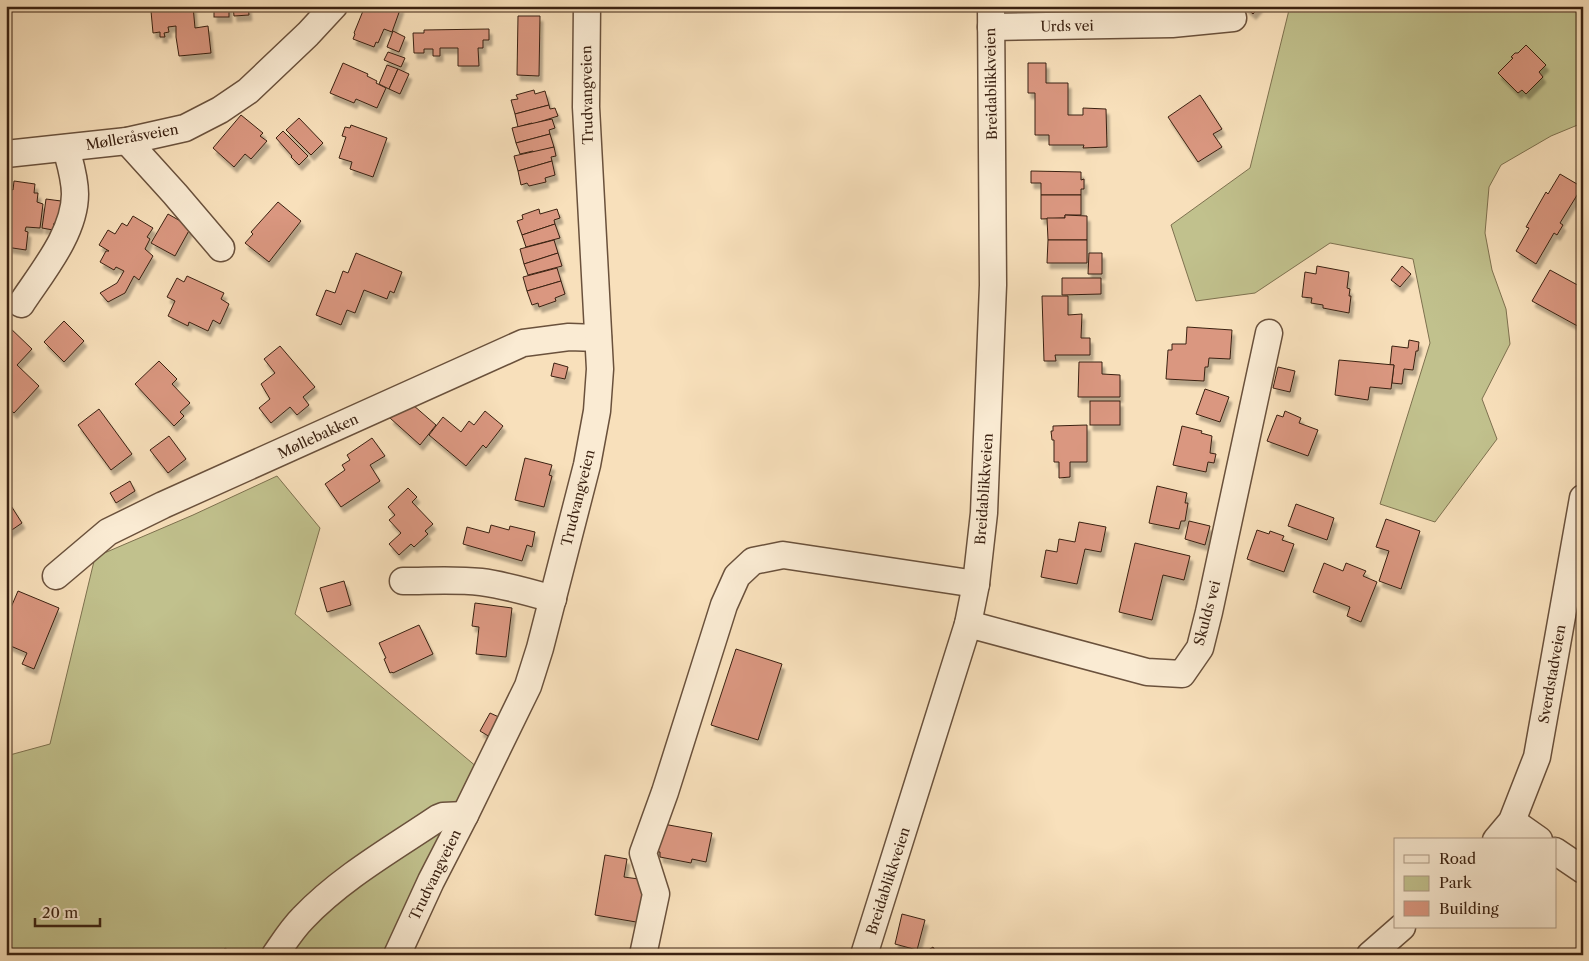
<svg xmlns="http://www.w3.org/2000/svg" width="1589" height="961" font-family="'Libre Caslon Text',serif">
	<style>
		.green { fill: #c1c18d; stroke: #7e714f }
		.building { fill: #da9780; stroke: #3a2111; filter: url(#shadow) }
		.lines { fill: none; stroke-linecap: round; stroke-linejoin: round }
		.minor-casing { stroke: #6a513c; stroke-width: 29 }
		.minor { stroke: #faebd3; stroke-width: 26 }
		.labels { text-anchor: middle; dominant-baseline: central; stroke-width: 4; stroke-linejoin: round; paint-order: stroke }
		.street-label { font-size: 14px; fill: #3a2111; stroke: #faebd3 }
	</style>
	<defs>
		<filter id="shadow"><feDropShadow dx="3" dy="5.5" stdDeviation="1" flood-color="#0004"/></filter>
	</defs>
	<rect width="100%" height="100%" fill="#f8e0bb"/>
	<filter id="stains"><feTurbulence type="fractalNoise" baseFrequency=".004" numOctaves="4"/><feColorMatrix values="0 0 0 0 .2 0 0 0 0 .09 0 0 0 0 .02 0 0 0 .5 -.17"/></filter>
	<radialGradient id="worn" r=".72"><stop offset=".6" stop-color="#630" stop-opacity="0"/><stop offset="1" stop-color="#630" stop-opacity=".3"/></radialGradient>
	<!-- green -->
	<g class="green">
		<path d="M 1290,6 L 1583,6 L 1583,118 L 1580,124 L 1551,136 L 1501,165 L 1489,187 L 1485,233 L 1492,270 L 1506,309 L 1510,344 L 1482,399 L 1497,439 L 1435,522 L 1380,504 L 1430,343 L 1413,259 L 1330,243 L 1255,293 L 1196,301 L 1171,225 L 1250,168 Z"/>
		<path d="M 277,476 L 320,528 L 295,614 L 484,773 L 431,881 L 412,955 L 235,955 L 225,948 L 220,955 L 6,955 L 6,756 L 50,744 L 95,557 L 193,515 Z"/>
	</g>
	<!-- building -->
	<g class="building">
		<path d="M 193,6 L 195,28 L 208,26 L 211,53 L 179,56 L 176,37 L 176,26 L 168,27 L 169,32 L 164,33 L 165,37 L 160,37 L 160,32 L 153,33 L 151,11 Z"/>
		<rect x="214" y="6" width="15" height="11"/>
		<path d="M 233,6 L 248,6 L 249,15 L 234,16 Z"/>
		<path d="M 365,6 L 401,7 L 392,32 L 384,29 L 378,43 L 376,42 L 374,47 L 353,39 L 355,34 L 354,33 Z"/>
		<path d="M 1244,6 L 1260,6 L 1253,14 Z"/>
		<path d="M 518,16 L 540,16 L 539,76 L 517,75 Z"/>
		<path d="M 489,29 L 489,40 L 483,40 L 483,48 L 478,48 L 479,66 L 458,66 L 458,48 L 440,48 L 440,56 L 433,56 L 433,49 L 424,49 L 424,53 L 414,53 L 413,33 L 424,33 L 424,30 Z"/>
		<path d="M 393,31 L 405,37 L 399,52 L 387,47 Z"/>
		<path d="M 1526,45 L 1546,65 L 1539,72 L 1543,77 L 1526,94 L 1522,90 L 1518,93 L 1498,73 L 1513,58 L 1511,57 L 1515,53 L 1518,53 Z"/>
		<path d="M 388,52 L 405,58 L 401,67 L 384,60 Z"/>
		<path d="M 343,63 L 368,74 L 367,76 L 377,81 L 376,83 L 386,88 L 377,108 L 356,99 L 354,103 L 330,93 Z"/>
		<path d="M 1028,63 L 1046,63 L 1046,83 L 1068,83 L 1068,115 L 1083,115 L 1083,108 L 1106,109 L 1107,147 L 1083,148 L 1084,145 L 1049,145 L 1049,135 L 1035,135 L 1035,93 L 1028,93 Z"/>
		<path d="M 387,65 L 398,69 L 389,89 L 379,84 Z"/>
		<path d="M 398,69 L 409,74 L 400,94 L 389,89 Z"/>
		<path d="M 534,90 L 535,94 L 545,91 L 549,105 L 515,114 L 511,100 L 518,99 L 516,95 Z"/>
		<path d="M 1200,95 L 1222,129 L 1213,134 L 1222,147 L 1198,162 L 1168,117 Z"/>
		<path d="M 549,105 L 550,109 L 555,108 L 558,116 L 533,124 L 532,123 L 518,127 L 515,114 Z"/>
		<path d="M 241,115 L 263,133 L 260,136 L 267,141 L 251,159 L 245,154 L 234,167 L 213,148 Z"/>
		<path d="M 299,118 L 323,143 L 311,155 L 286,130 Z"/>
		<path d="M 552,119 L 555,128 L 549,130 L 550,134 L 516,143 L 512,128 Z"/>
		<path d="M 351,125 L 387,138 L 373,177 L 350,169 L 352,162 L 339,158 L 346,137 L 342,136 L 345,127 L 350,128 Z"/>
		<path d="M 283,131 L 308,156 L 299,165 L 291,157 L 292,156 L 276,138 Z"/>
		<path d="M 550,134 L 554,147 L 534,153 L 533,151 L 520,154 L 516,143 Z"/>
		<path d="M 554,147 L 556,156 L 551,157 L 552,161 L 518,171 L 514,156 Z"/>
		<path d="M 552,161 L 555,175 L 545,178 L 546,182 L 529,186 L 527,183 L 521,185 L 518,171 Z"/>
		<path d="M 1031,171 L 1081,172 L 1081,180 L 1084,179 L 1084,189 L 1081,189 L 1081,195 L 1041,195 L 1041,183 L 1031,183 Z"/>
		<path d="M 1560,174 L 1582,187 L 1560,223 L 1563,225 L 1557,235 L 1554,233 L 1536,264 L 1516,251 L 1529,228 L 1526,227 L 1546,192 L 1548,194 Z"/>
		<path d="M 14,181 L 35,184 L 34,193 L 38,193 L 37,202 L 43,204 L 40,228 L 26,227 L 25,231 L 28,232 L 26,250 L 6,247 L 6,196 L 7,188 L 13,190 Z"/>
		<path d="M 1041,195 L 1081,195 L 1081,215 L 1065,215 L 1065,218 L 1041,219 Z"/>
		<path d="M 46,199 L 61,201 L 58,223 L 54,223 L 53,230 L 42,228 Z"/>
		<path d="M 278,202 L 301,221 L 269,262 L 245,243 L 253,234 L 251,232 Z"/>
		<path d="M 539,209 L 540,214 L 557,209 L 560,218 L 554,220 L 555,224 L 522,235 L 517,221 L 523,219 L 522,215 Z"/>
		<path d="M 168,214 L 191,227 L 175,256 L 151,243 Z"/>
		<path d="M 1065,215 L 1087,216 L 1087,240 L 1048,240 L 1047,218 L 1065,218 Z"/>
		<path d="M 133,216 L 153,228 L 147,237 L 150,239 L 145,249 L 153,256 L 139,280 L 134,276 L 125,293 L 108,302 L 100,293 L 117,283 L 124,271 L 116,267 L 114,270 L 100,262 L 106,251 L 109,251 L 99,245 L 108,230 L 115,234 L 122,223 L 127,226 Z"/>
		<path d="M 555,224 L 560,238 L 526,247 L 522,235 Z"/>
		<path d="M 554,240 L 558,253 L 524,264 L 520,249 Z"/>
		<path d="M 1048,240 L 1087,240 L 1087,263 L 1047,263 Z"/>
		<path d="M 356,253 L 402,272 L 394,293 L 390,291 L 387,299 L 364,290 L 355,313 L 347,310 L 341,325 L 316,315 L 326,290 L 335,293 L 343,271 L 348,273 Z"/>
		<path d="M 558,253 L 562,266 L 528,275 L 524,264 Z"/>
		<path d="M 1089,253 L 1102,253 L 1102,274 L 1088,274 Z"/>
		<path d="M 1317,266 L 1349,272 L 1347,288 L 1350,289 L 1349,296 L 1351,296 L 1349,313 L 1323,308 L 1323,305 L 1311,303 L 1312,298 L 1302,297 L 1305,272 L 1316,274 Z"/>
		<path d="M 1402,266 L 1411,274 L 1400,287 L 1391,280 Z"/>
		<path d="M 557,268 L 561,281 L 527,291 L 523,277 Z"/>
		<path d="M 1550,270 L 1583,288 L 1583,329 L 1532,301 Z"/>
		<path d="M 187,276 L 224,293 L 221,299 L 229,304 L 220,324 L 213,320 L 208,331 L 189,322 L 188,326 L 168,316 L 175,301 L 167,297 L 177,278 L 184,282 Z"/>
		<path d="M 1062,278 L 1101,278 L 1101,294 L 1062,295 Z"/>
		<path d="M 561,281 L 565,294 L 555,298 L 556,301 L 539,307 L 538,303 L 532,305 L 527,291 Z"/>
		<path d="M 1042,296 L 1068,296 L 1068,315 L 1082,314 L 1081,338 L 1090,338 L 1090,355 L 1055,355 L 1056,361 L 1044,361 Z"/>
		<path d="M 64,321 L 84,341 L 64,362 L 44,342 Z"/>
		<path d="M 7,325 L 32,349 L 17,365 L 39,386 L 14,413 L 6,406 Z"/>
		<path d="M 1187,327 L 1232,330 L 1230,359 L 1209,358 L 1208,367 L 1205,367 L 1204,381 L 1166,379 L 1168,350 L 1172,350 L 1172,344 L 1186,344 Z"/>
		<path d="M 1409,340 L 1419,342 L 1418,351 L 1416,351 L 1413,370 L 1404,369 L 1402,384 L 1392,383 L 1394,365 L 1390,365 L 1392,346 L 1408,348 Z"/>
		<path d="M 280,346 L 315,387 L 303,397 L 309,405 L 297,415 L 290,407 L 271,423 L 259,408 L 270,399 L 261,384 L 275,373 L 264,359 Z"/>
		<path d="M 1339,360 L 1394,365 L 1391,389 L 1370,387 L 1368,400 L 1335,395 Z"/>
		<path d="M 159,361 L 177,379 L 172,384 L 190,403 L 180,412 L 184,416 L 174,426 L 135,384 Z"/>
		<path d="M 1079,362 L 1102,362 L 1102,374 L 1120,375 L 1120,397 L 1078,397 Z"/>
		<path d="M 554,363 L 568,367 L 565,379 L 551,376 Z"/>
		<path d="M 1278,367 L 1295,371 L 1290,392 L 1273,388 Z"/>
		<path d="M 1205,389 L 1229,397 L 1220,422 L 1196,414 Z"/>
		<rect x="1090" y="401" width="30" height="24"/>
		<path d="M 413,405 L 436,425 L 420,445 L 390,418 Z"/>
		<path d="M 99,409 L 132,454 L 111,470 L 78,425 Z"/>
		<path d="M 485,411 L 503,426 L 486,448 L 483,445 L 466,466 L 429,435 L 443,417 L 461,432 L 469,421 L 474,425 Z"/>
		<path d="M 1285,411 L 1301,418 L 1299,423 L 1318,430 L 1308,456 L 1267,441 L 1277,415 L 1283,417 Z"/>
		<path d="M 1087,425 L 1087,462 L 1070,462 L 1070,477 L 1059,478 L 1059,462 L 1054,462 L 1054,440 L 1052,440 L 1051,431 L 1053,431 L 1053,426 Z"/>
		<path d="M 1182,426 L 1202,431 L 1201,433 L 1212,436 L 1210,453 L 1216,454 L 1214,463 L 1208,462 L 1206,472 L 1173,465 Z"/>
		<path d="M 169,436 L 186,459 L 168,473 L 150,450 Z"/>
		<path d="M 372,438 L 385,456 L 370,465 L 380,481 L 341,507 L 325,484 L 345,470 L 342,465 L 350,460 L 347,455 Z"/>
		<path d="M 525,458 L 552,465 L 549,475 L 552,476 L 544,507 L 515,500 Z"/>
		<path d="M 130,481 L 135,491 L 116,503 L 110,493 Z"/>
		<path d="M 1157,486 L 1187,493 L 1185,503 L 1188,503 L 1185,521 L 1181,521 L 1179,529 L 1149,523 Z"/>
		<path d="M 408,488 L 417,497 L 412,502 L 433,524 L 425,531 L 428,534 L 414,547 L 411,544 L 399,555 L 389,544 L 401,533 L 389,520 L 395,515 L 388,507 Z"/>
		<path d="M 8,501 L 22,523 L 6,534 L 6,502 Z"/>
		<path d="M 1296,504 L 1334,518 L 1327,540 L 1288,526 Z"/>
		<path d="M 1386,519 L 1420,531 L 1401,589 L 1379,581 L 1389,551 L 1376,547 Z"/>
		<path d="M 1189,521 L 1210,526 L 1205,545 L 1185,539 Z"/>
		<path d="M 1079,522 L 1106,527 L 1101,552 L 1085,549 L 1077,584 L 1041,577 L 1046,550 L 1057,552 L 1059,539 L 1075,542 Z"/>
		<path d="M 491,525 L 509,530 L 510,526 L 535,532 L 532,547 L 527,545 L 522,561 L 463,544 L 467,527 L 489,533 Z"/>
		<path d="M 1257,530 L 1269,534 L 1270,531 L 1284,536 L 1282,540 L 1294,544 L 1284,572 L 1247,559 Z"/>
		<path d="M 1135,543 L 1190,556 L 1184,580 L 1163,575 L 1152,620 L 1119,612 Z"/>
		<path d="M 1324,563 L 1343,571 L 1346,563 L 1366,571 L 1363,576 L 1377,582 L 1361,622 L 1347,616 L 1350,607 L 1313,592 Z"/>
		<path d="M 344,581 L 351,605 L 327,612 L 320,588 Z"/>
		<path d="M 18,591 L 59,608 L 34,669 L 22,664 L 27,653 L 6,644 L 6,619 Z"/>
		<path d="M 475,603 L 512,608 L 506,657 L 476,654 L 479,627 L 472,626 Z"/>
		<path d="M 419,625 L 433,654 L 393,673 L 392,672 L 390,673 L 384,659 L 386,658 L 379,643 Z"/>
		<path d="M 736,649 L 782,664 L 758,740 L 711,725 Z"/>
		<path d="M 490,713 L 501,718 L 490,737 L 480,731 Z"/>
		<path d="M 658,823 L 712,833 L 706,862 L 692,859 L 691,863 L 660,857 L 660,852 L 653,851 Z"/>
		<path d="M 605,855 L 627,859 L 624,877 L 646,880 L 642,923 L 595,915 Z"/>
		<path d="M 902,914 L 925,920 L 917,950 L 895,944 Z"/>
		<path d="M 933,947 L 938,955 L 921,955 Z"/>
	</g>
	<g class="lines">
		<!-- minor casing -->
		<g class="minor-casing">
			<g id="minor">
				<path d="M 991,27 L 1172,24 L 1233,18"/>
				<path d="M 127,141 L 175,194 L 221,248"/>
				<path d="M 6,154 L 127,141 L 185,128 L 220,110 L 248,91 L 308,34 L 334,6"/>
				<path d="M 21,304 C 42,272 75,233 75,194 C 75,178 70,163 66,148"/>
				<path d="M 56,576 L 108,532 L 163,505 L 523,343 L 569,337 L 598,338"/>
				<path d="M 403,581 C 429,581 455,579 481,582 C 505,585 529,592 553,599"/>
				<path d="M 968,624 L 1147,672 L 1182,674 L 1200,648 L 1209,612 L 1269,333"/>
				<path d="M 1512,821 L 1539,840"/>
				<path d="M 1496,840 L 1512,821 L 1537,757 L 1583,498"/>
				<path d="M 1555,851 L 1583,870"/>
				<path d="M 275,955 C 284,942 292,929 303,918 C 341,878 392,849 438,818 L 443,816 L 465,815"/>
				<path d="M 397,955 L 431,881 L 465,815 L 528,686 L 540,648 L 587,465 L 597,411 L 600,369 L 586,107 L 587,6"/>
				<path d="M 643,955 L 656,894 L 643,853 L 665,792 L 724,605 L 737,576 L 753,561 L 783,555 L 976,584"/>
				<path d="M 864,955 L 968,624 L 976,584 L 984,513 L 993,285 L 991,6"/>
				<path d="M 1370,955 L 1402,927"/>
			</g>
		</g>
		<!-- minor -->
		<use href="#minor" class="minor"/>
	</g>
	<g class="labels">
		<!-- street labels -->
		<g class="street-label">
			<text transform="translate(1067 26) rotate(-1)">Urds vei</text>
			<text transform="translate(991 84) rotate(-91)">Breidablikkveien</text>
			<text transform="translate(587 95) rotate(-91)">Trudvangveien</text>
			<text transform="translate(132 137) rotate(-10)">Mølleråsveien</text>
			<text transform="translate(318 436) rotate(-25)">Møllebakken</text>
			<text transform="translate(984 489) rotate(-86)">Breidablikkveien</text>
			<text transform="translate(578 498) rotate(-76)">Trudvangveien</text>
			<text transform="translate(1207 613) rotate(-75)">Skulds vei</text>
			<text transform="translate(1552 674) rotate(-80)">Sverdstadveien</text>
			<text transform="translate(435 875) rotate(-64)">Trudvangveien</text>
			<text transform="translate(888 881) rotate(-72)">Breidablikkveien</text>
		</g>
	</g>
	<!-- margin -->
	<rect width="1589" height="961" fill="none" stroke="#f8e0bb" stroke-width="25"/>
	<rect x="8" y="8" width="1574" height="946" fill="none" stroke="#3a2111" stroke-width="2.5"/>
	<rect x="12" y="12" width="1564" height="936" fill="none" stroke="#3a2111"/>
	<!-- legend -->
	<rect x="1394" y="838" width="162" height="90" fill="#faebd3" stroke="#ad9a85"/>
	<rect x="1404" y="855" width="25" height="8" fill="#faebd3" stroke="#ad9a85"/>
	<text x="1439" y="864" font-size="15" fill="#3a2111">Road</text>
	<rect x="1404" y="876" width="25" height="15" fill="#c1c18d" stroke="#ad9a85"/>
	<text x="1439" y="888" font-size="15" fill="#3a2111">Park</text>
	<rect x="1404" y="901" width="25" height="15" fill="#da9780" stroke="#ad9a85"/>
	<text x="1439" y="914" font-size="15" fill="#3a2111">Building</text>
	<!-- scale -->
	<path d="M35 918v8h65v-8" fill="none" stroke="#3a2111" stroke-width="2.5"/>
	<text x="42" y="918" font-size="15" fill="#3a2111" stroke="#faebd3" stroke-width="4" paint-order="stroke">20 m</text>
	<rect width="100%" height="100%" filter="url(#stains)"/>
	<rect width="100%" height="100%" fill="url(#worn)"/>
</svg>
